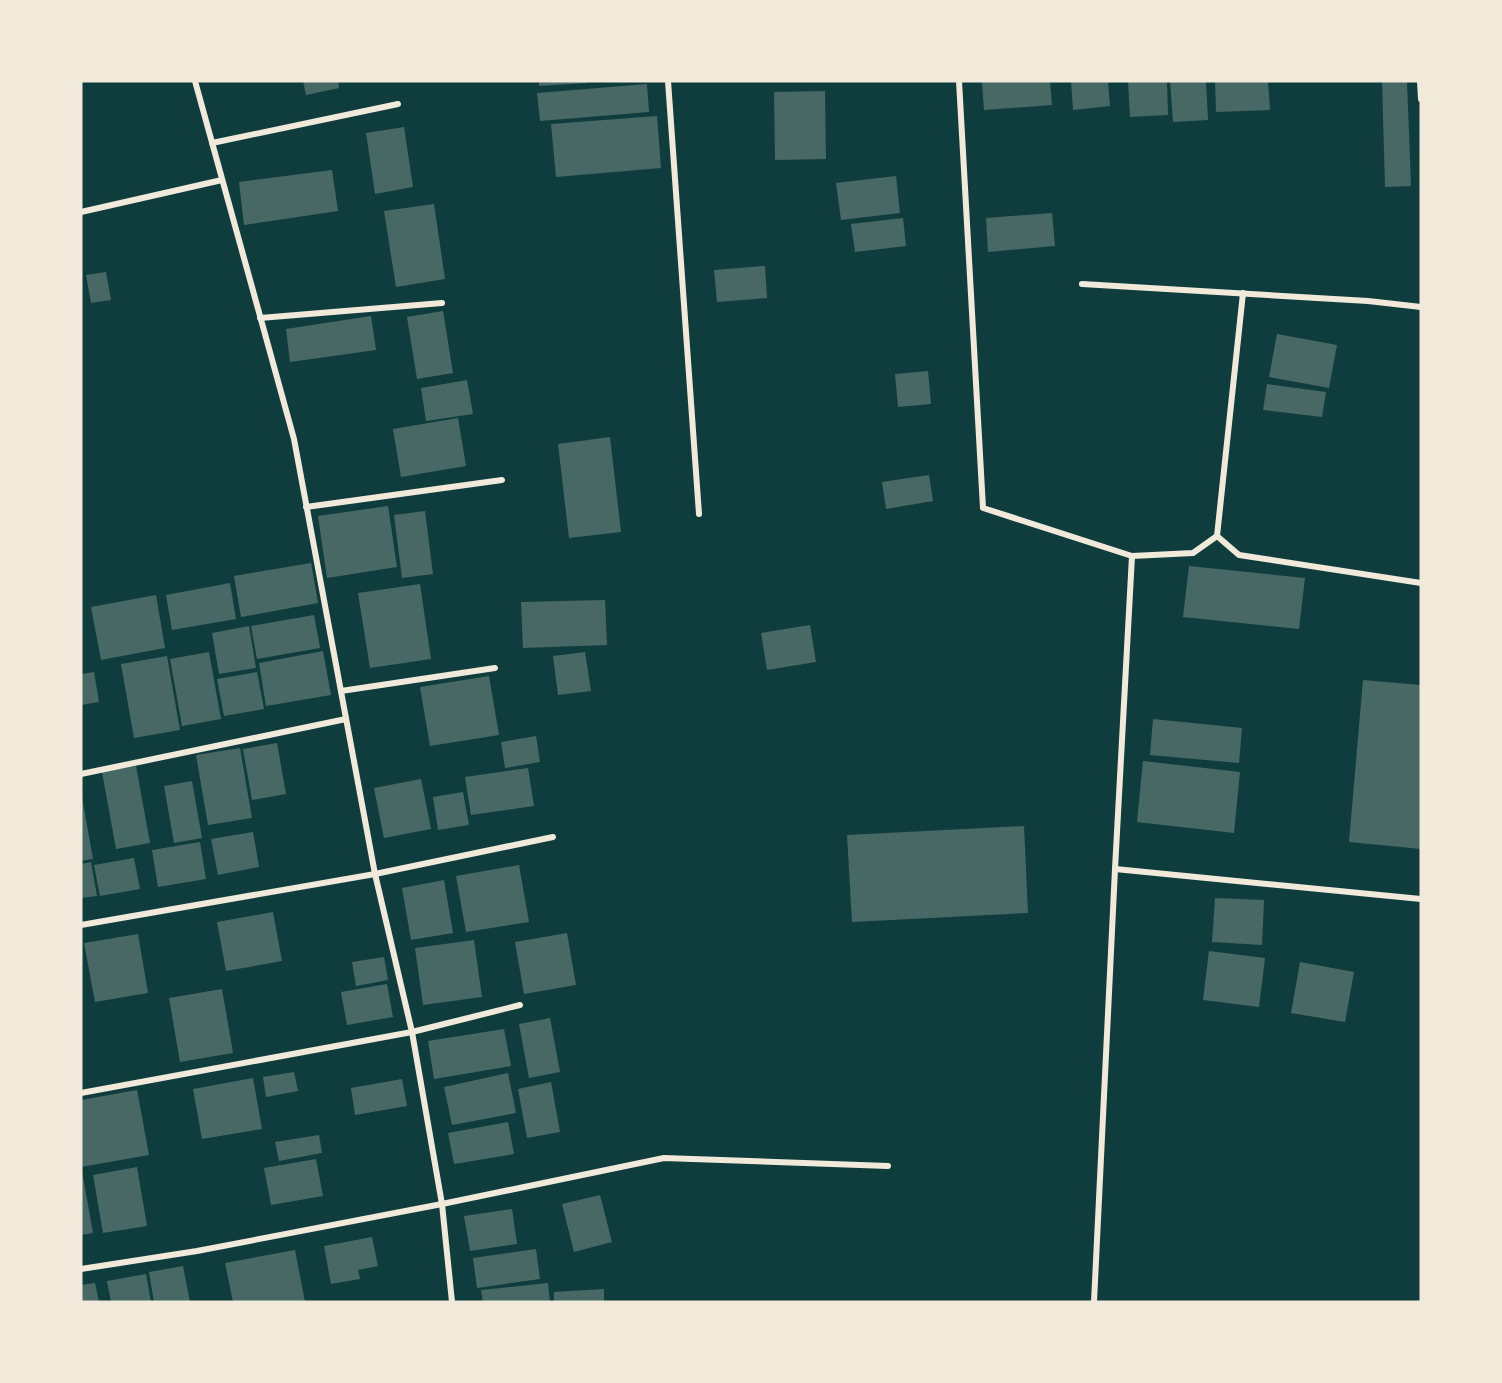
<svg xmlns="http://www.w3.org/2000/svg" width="1502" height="1383" font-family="Montserrat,sans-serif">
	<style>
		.building { fill: #486865 }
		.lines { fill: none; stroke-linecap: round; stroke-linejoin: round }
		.minor { stroke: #f1e9da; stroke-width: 6 }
	</style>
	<rect width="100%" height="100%" fill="#0f3d3e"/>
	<!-- building -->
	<g class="building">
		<path d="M 303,81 L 338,81 L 339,88 L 306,95 Z"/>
		<path d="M 539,81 L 587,81 L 587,83 L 539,86 Z"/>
		<path d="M 989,81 L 1050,81 L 1052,105 L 984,110 L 982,82 Z"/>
		<path d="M 1071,81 L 1108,81 L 1110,106 L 1073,110 Z"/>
		<path d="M 1128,81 L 1167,81 L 1168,115 L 1130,117 Z"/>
		<path d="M 1170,81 L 1206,81 L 1208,120 L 1173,122 Z"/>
		<path d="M 1215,81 L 1268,81 L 1270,110 L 1216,112 Z"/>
		<path d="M 1382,81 L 1407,81 L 1411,186 L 1385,187 Z"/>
		<path d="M 647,84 L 649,112 L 540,121 L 537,93 Z"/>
		<path d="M 825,91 L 826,159 L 775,160 L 774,92 Z"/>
		<path d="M 657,116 L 661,168 L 556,177 L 551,124 Z"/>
		<path d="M 404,127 L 413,187 L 375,194 L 366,133 Z"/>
		<path d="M 332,170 L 338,211 L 244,225 L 239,182 Z"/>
		<path d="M 896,176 L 900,213 L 841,220 L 836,183 Z"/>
		<path d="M 434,204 L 445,279 L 396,287 L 384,211 Z"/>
		<path d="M 1052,213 L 1055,246 L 988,252 L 986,218 Z"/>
		<path d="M 903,218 L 906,246 L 855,252 L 851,224 Z"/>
		<path d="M 765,266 L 767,298 L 717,302 L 714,270 Z"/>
		<path d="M 106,272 L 111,300 L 91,303 L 86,275 Z"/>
		<path d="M 443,311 L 453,373 L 417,379 L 407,317 Z"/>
		<path d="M 371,316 L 376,350 L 290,362 L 286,329 Z"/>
		<path d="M 1277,334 L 1337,345 L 1329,388 L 1269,377 Z"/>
		<path d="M 928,371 L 931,404 L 898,407 L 895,374 Z"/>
		<path d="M 467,380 L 473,414 L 426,421 L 421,388 Z"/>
		<path d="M 1267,384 L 1326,392 L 1322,417 L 1263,410 Z"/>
		<path d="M 458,418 L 466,466 L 401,477 L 393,429 Z"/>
		<path d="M 610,437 L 621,532 L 569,538 L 558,444 Z"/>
		<path d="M 929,475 L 933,501 L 886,509 L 882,482 Z"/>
		<path d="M 388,506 L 397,567 L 327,578 L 318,516 Z"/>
		<path d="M 425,511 L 433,574 L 402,578 L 394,515 Z"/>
		<path d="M 311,563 L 318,603 L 241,617 L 234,576 Z"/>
		<path d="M 1189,566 L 1305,578 L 1299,629 L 1183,617 Z"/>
		<path d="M 230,583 L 236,619 L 172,630 L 166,595 Z"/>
		<path d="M 420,584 L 431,659 L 370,668 L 358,593 Z"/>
		<path d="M 156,595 L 165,648 L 101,660 L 91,607 Z"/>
		<path d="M 605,600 L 607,645 L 523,648 L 521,602 Z"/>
		<path d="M 314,615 L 320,648 L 257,659 L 251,626 Z"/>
		<path d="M 810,625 L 816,662 L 767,670 L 761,633 Z"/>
		<path d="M 249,626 L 256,668 L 219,674 L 212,633 Z"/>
		<path d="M 323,651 L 331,695 L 266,706 L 259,663 Z"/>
		<path d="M 209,652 L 221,719 L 182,726 L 170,659 Z"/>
		<path d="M 585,652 L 591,691 L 558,695 L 553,656 Z"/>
		<path d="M 167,656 L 180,730 L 134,738 L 121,664 Z"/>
		<path d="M 94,672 L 99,702 L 81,705 L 81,674 Z"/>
		<path d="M 257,672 L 264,709 L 224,716 L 217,679 Z"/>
		<path d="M 489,676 L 499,735 L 430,746 L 420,687 Z"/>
		<path d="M 1363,680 L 1421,685 L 1421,849 L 1349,842 Z"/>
		<path d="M 1153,719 L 1242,728 L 1239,763 L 1150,755 Z"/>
		<path d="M 536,736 L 540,762 L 505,768 L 501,742 Z"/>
		<path d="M 277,743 L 286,794 L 252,800 L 243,749 Z"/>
		<path d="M 240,748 L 252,818 L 208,825 L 196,755 Z"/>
		<path d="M 1143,761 L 1240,772 L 1234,833 L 1137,822 Z"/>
		<path d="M 136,766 L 150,843 L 116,849 L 102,772 Z"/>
		<path d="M 528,768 L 534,806 L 471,815 L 465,777 Z"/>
		<path d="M 421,779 L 431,829 L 384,838 L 374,788 Z"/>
		<path d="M 192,781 L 202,838 L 174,843 L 164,786 Z"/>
		<path d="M 463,792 L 469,825 L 438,830 L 433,797 Z"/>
		<path d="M 81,797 L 82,797 L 93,859 L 81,861 Z"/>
		<path d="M 1024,826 L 1028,913 L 852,922 L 847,835 Z"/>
		<path d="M 253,832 L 259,867 L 218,875 L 211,839 Z"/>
		<path d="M 200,842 L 206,879 L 158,887 L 152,850 Z"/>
		<path d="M 134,858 L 140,889 L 100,896 L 94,865 Z"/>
		<path d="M 91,862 L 97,896 L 81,898 L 81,864 Z"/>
		<path d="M 519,865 L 529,922 L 466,932 L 456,876 Z"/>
		<path d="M 444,880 L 453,933 L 411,940 L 402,888 Z"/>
		<path d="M 1215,898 L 1264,900 L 1262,945 L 1212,942 Z"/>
		<path d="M 273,912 L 282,961 L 226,971 L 217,922 Z"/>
		<path d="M 567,933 L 576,985 L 524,994 L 515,942 Z"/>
		<path d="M 138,934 L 148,993 L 95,1002 L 84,943 Z"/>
		<path d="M 474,940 L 482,997 L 423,1005 L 415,948 Z"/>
		<path d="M 1209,951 L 1265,958 L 1259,1007 L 1203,1000 Z"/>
		<path d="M 384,957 L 388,980 L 356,986 L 352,962 Z"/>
		<path d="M 1300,962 L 1354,972 L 1345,1022 L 1291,1013 Z"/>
		<path d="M 387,984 L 393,1017 L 347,1025 L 341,992 Z"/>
		<path d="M 222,989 L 233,1053 L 180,1062 L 169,998 Z"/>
		<path d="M 550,1018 L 560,1072 L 529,1078 L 519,1024 Z"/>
		<path d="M 504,1029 L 511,1066 L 434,1079 L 428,1041 Z"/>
		<path d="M 294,1072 L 298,1091 L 266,1097 L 263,1077 Z"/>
		<path d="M 508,1073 L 516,1113 L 452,1125 L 444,1087 Z"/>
		<path d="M 253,1078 L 262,1129 L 202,1139 L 193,1089 Z"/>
		<path d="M 402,1079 L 407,1106 L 355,1115 L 351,1088 Z"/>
		<path d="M 551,1082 L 560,1132 L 527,1138 L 518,1089 Z"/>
		<path d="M 137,1090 L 149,1155 L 81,1167 L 81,1100 Z"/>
		<path d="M 508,1122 L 514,1154 L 454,1164 L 448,1133 Z"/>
		<path d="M 319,1135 L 322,1153 L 279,1161 L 275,1142 Z"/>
		<path d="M 316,1159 L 323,1196 L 271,1205 L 264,1168 Z"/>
		<path d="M 137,1167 L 147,1226 L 103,1233 L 93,1175 Z"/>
		<path d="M 81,1171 L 82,1171 L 93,1233 L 81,1235 Z"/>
		<path d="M 600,1195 L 612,1242 L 574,1252 L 562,1204 Z"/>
		<path d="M 512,1209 L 517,1244 L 470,1251 L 464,1216 Z"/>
		<path d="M 372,1237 L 378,1266 L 358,1270 L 360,1279 L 331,1284 L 324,1246 Z"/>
		<path d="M 536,1249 L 540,1279 L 477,1288 L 473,1258 Z"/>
		<path d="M 295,1250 L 305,1302 L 233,1302 L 225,1263 Z"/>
		<path d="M 183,1266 L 190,1302 L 154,1302 L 149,1272 Z"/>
		<path d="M 146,1274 L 151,1302 L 111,1302 L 107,1281 Z"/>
		<path d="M 95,1283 L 99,1302 L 81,1302 L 81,1285 Z"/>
		<path d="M 548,1283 L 550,1302 L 483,1302 L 481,1290 Z"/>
		<path d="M 604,1289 L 604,1302 L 554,1302 L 554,1292 Z"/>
	</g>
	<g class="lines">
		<!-- minor -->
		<g class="minor">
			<path d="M 195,81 L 294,439 L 375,874 L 412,1032 L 442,1204 L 452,1302"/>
			<path d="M 668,81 L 699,514"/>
			<path d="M 959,81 L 983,508 L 1132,556 L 1115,869 L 1094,1302"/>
			<path d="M 1420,81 L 1421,99"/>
			<path d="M 212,143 L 398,104"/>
			<path d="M 81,212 L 222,180"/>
			<path d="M 1082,284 L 1368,301 L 1421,307"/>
			<path d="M 260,318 L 442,303"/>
			<path d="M 306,507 L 502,480"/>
			<path d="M 1217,536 L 1239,555 L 1421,583"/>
			<path d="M 1132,556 L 1193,553 L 1217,536 L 1243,293"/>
			<path d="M 341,691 L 495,668"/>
			<path d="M 81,774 L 346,719"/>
			<path d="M 1115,869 L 1421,899"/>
			<path d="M 81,925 L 375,874 L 553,837"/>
			<path d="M 81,1093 L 412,1032 L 520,1005"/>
			<path d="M 81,1269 L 197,1251 L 442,1204 L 664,1158 L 888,1166"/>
		</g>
	</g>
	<!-- border -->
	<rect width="1502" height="1383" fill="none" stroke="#f1e9da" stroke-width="165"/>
</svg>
